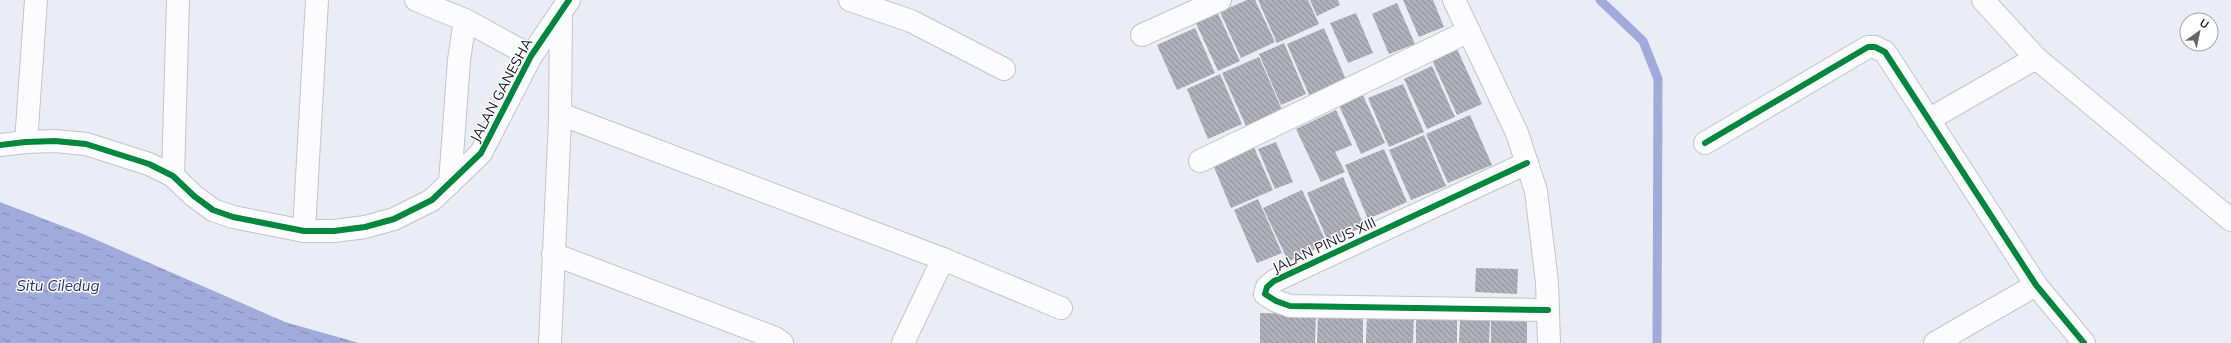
<svg xmlns="http://www.w3.org/2000/svg" width="2231" height="343" font-family="Mulish,sans-serif">
	<style>
		.water { fill: url(#water-ripples) }
		.lines { fill: none; stroke-linecap: round; stroke-linejoin: round }
		.stream { stroke: #a1abdb; stroke-width: 9 }
		.building { fill: url(#building-back-hatch) }
		.minor-casing { stroke: #c2c4ce; stroke-width: 24 }
		.tertiary-casing { stroke: #c2c4ce; stroke-width: 24 }
		.minor { stroke: #fcfcfe; stroke-width: 22 }
		.tertiary { stroke: #fcfcfe; stroke-width: 22 }
		.cycleway-casing { stroke: #fff; stroke-width: 8 }
		.cycleway { stroke: #00873e; stroke-width: 6 }
		.labels { text-anchor: middle; dominant-baseline: central; stroke-width: 3; stroke-linejoin: round; paint-order: stroke }
		.street-label { font-size: 14px; fill: #171923; stroke: #fff }
		.water-label { font-size: 15px; font-style: italic; fill: #292f7c; stroke: #fff }
	</style>
	<defs>
		<pattern id="water-ripples" width="26" height="14" patternUnits="userSpaceOnUse"><rect width="26" height="14" fill="#a1abdb"/><path d="M2 4q2-2 4 0t4 0M15 11q2-2 4 0t4 0" fill="none" stroke="#828ab1"/></pattern>
		<pattern id="building-back-hatch" width="6" height="6" patternUnits="userSpaceOnUse"><rect width="6" height="6" fill="#aeb0b9"/><path d="M-1 5l2 2M0 0l6 6M5-1l2 2" fill="none" stroke="#8d8e96"/></pattern>
	</defs>
	<rect width="100%" height="100%" fill="#ebedf6"/>
	<!-- water -->
	<path class="water" d="M 0,202 L 83,234 L 285,322 L 359,343 L 0,343 Z"/>
	<g class="lines">
		<!-- stream -->
		<path class="stream" d="M 1600,0 L 1643,41 L 1658,79 L 1657,343"/>
	</g>
	<!-- building -->
	<g class="building">
		<path d="M 1247,0 L 1255,0 L 1275,42 L 1241,58 L 1220,12 Z"/>
		<path d="M 1258,0 L 1308,0 L 1319,24 L 1277,43 Z"/>
		<path d="M 1310,0 L 1338,0 L 1340,5 L 1317,16 Z"/>
		<path d="M 1403,0 L 1433,0 L 1444,27 L 1419,37 Z"/>
		<path d="M 1397,3 L 1415,44 L 1389,54 L 1372,14 Z"/>
		<path d="M 1215,7 L 1240,61 L 1218,71 L 1193,17 Z"/>
		<path d="M 1356,13 L 1373,53 L 1348,63 L 1330,23 Z"/>
		<path d="M 1195,28 L 1215,73 L 1177,90 L 1157,45 Z"/>
		<path d="M 1324,28 L 1347,82 L 1310,97 L 1287,44 Z"/>
		<path d="M 1284,43 L 1306,94 L 1281,105 L 1259,54 Z"/>
		<path d="M 1457,49 L 1482,104 L 1457,115 L 1432,60 Z"/>
		<path d="M 1259,57 L 1283,112 L 1247,128 L 1222,73 Z"/>
		<path d="M 1432,66 L 1455,117 L 1427,129 L 1404,79 Z"/>
		<path d="M 1220,74 L 1242,124 L 1208,139 L 1187,89 Z"/>
		<path d="M 1403,84 L 1424,132 L 1389,147 L 1368,98 Z"/>
		<path d="M 1361,91 L 1385,143 L 1361,154 L 1337,101 Z"/>
		<path d="M 1336,110 L 1352,145 L 1335,152 L 1345,172 L 1321,182 L 1296,129 Z"/>
		<path d="M 1470,115 L 1492,165 L 1448,183 L 1426,134 Z"/>
		<path d="M 1424,135 L 1446,186 L 1411,200 L 1389,150 Z"/>
		<path d="M 1276,142 L 1293,182 L 1275,189 L 1258,149 Z"/>
		<path d="M 1252,143 L 1273,190 L 1231,208 L 1211,160 Z"/>
		<path d="M 1384,149 L 1407,202 L 1368,219 L 1345,165 Z"/>
		<path d="M 1343,177 L 1366,230 L 1330,246 L 1307,193 Z"/>
		<path d="M 1302,190 L 1329,248 L 1290,265 L 1263,208 Z"/>
		<path d="M 1258,199 L 1282,253 L 1257,263 L 1234,210 Z"/>
		<path d="M 1476,268 L 1518,269 L 1517,294 L 1475,292 Z"/>
		<path d="M 1260,313 L 1316,314 L 1315,343 L 1260,343 Z"/>
		<path d="M 1367,313 L 1414,314 L 1413,343 L 1366,343 Z"/>
		<path d="M 1318,315 L 1363,316 L 1363,343 L 1317,343 Z"/>
		<path d="M 1416,317 L 1457,318 L 1457,343 L 1416,343 Z"/>
		<path d="M 1460,319 L 1490,320 L 1489,343 L 1459,343 Z"/>
		<path d="M 1491,320 L 1527,321 L 1527,343 L 1491,343 Z"/>
	</g>
	<g class="lines">
		<!-- minor casing -->
		<g class="minor-casing">
			<g id="minor">
				<path d="M 416,0 L 465,20 L 459,60 L 450,183"/>
				<path d="M 850,0 L 911,21 L 1004,69"/>
				<path d="M 465,20 L 531,56"/>
				<path d="M 1142,35 L 1220,0"/>
				<path d="M 560,114 L 943,259 L 1061,308"/>
				<path d="M 1928,120 L 2036,58"/>
				<path d="M 26,142 L 36,0"/>
				<path d="M 1705,143 L 1868,47 L 1875,47 L 1885,52 L 2036,285 L 2084,343"/>
				<path d="M 1200,161 L 1469,31"/>
				<path d="M 1527,163 L 1274,281 L 1267,287 L 1265,294 L 1276,301 L 1290,306 L 1548,310"/>
				<path d="M 173,176 L 178,0"/>
				<path d="M 304,231 L 317,0"/>
				<path d="M 553,254 L 775,338 L 782,343"/>
				<path d="M 550,343 L 560,119 L 561,13"/>
				<path d="M 903,343 L 943,259"/>
				<path d="M 1935,343 L 2036,285"/>
			</g>
		</g>
		<!-- tertiary casing -->
		<g class="tertiary-casing">
			<g id="tertiary">
				<path d="M 1454,0 L 1517,133 L 1536,191 L 1547,282 L 1549,343"/>
				<path d="M 1983,0 L 2036,58 L 2231,220"/>
				<path d="M 0,145 L 26,142 L 55,141 L 86,144 L 149,164 L 173,176 L 194,196 L 213,210 L 233,217 L 304,231 L 334,231 L 365,227 L 394,219 L 432,200 L 481,153 L 531,56 L 569,0"/>
			</g>
		</g>
		<!-- minor -->
		<use href="#minor" class="minor"/>
		<!-- tertiary -->
		<use href="#tertiary" class="tertiary"/>
		<!-- cycleway casing -->
		<g class="cycleway-casing">
			<g id="cycleway">
				<path d="M 1705,143 L 1868,47 L 1875,47 L 1885,52 L 2036,285 L 2084,343"/>
				<path d="M 0,145 L 26,142 L 55,141 L 86,144 L 149,164 L 173,176 L 194,196 L 213,210 L 233,217 L 304,231 L 334,231 L 365,227 L 394,219 L 432,200 L 481,153 L 531,56 L 569,0"/>
				<path d="M 1527,163 L 1274,281 L 1267,287 L 1265,294 L 1276,301 L 1290,306 L 1548,310"/>
			</g>
		</g>
		<!-- cycleway -->
		<use href="#cycleway" class="cycleway"/>
	</g>
	<g class="labels">
		<!-- street labels -->
		<g class="street-label">
			<text transform="translate(501 90) rotate(-62)">JALAN GANESHA</text>
			<text transform="translate(1324 245) rotate(-25)">JALAN PINUS XIII</text>
		</g>
		<!-- water labels -->
		<g class="water-label">
			<text x="58" y="285">Situ Ciledug</text>
		</g>
	</g>
	<!-- north arrow -->
	<g transform="translate(2199 32) rotate(33)"><circle r="19" fill="#ffffff" stroke="#a2a3a7"/>
	<path d="M0-3L7 15L0 10L-7 15Z" fill="#61636d"/>
	<text y="-6" font-size="11" font-weight="bold" text-anchor="middle" fill="#171923">U</text>
	</g>
</svg>
